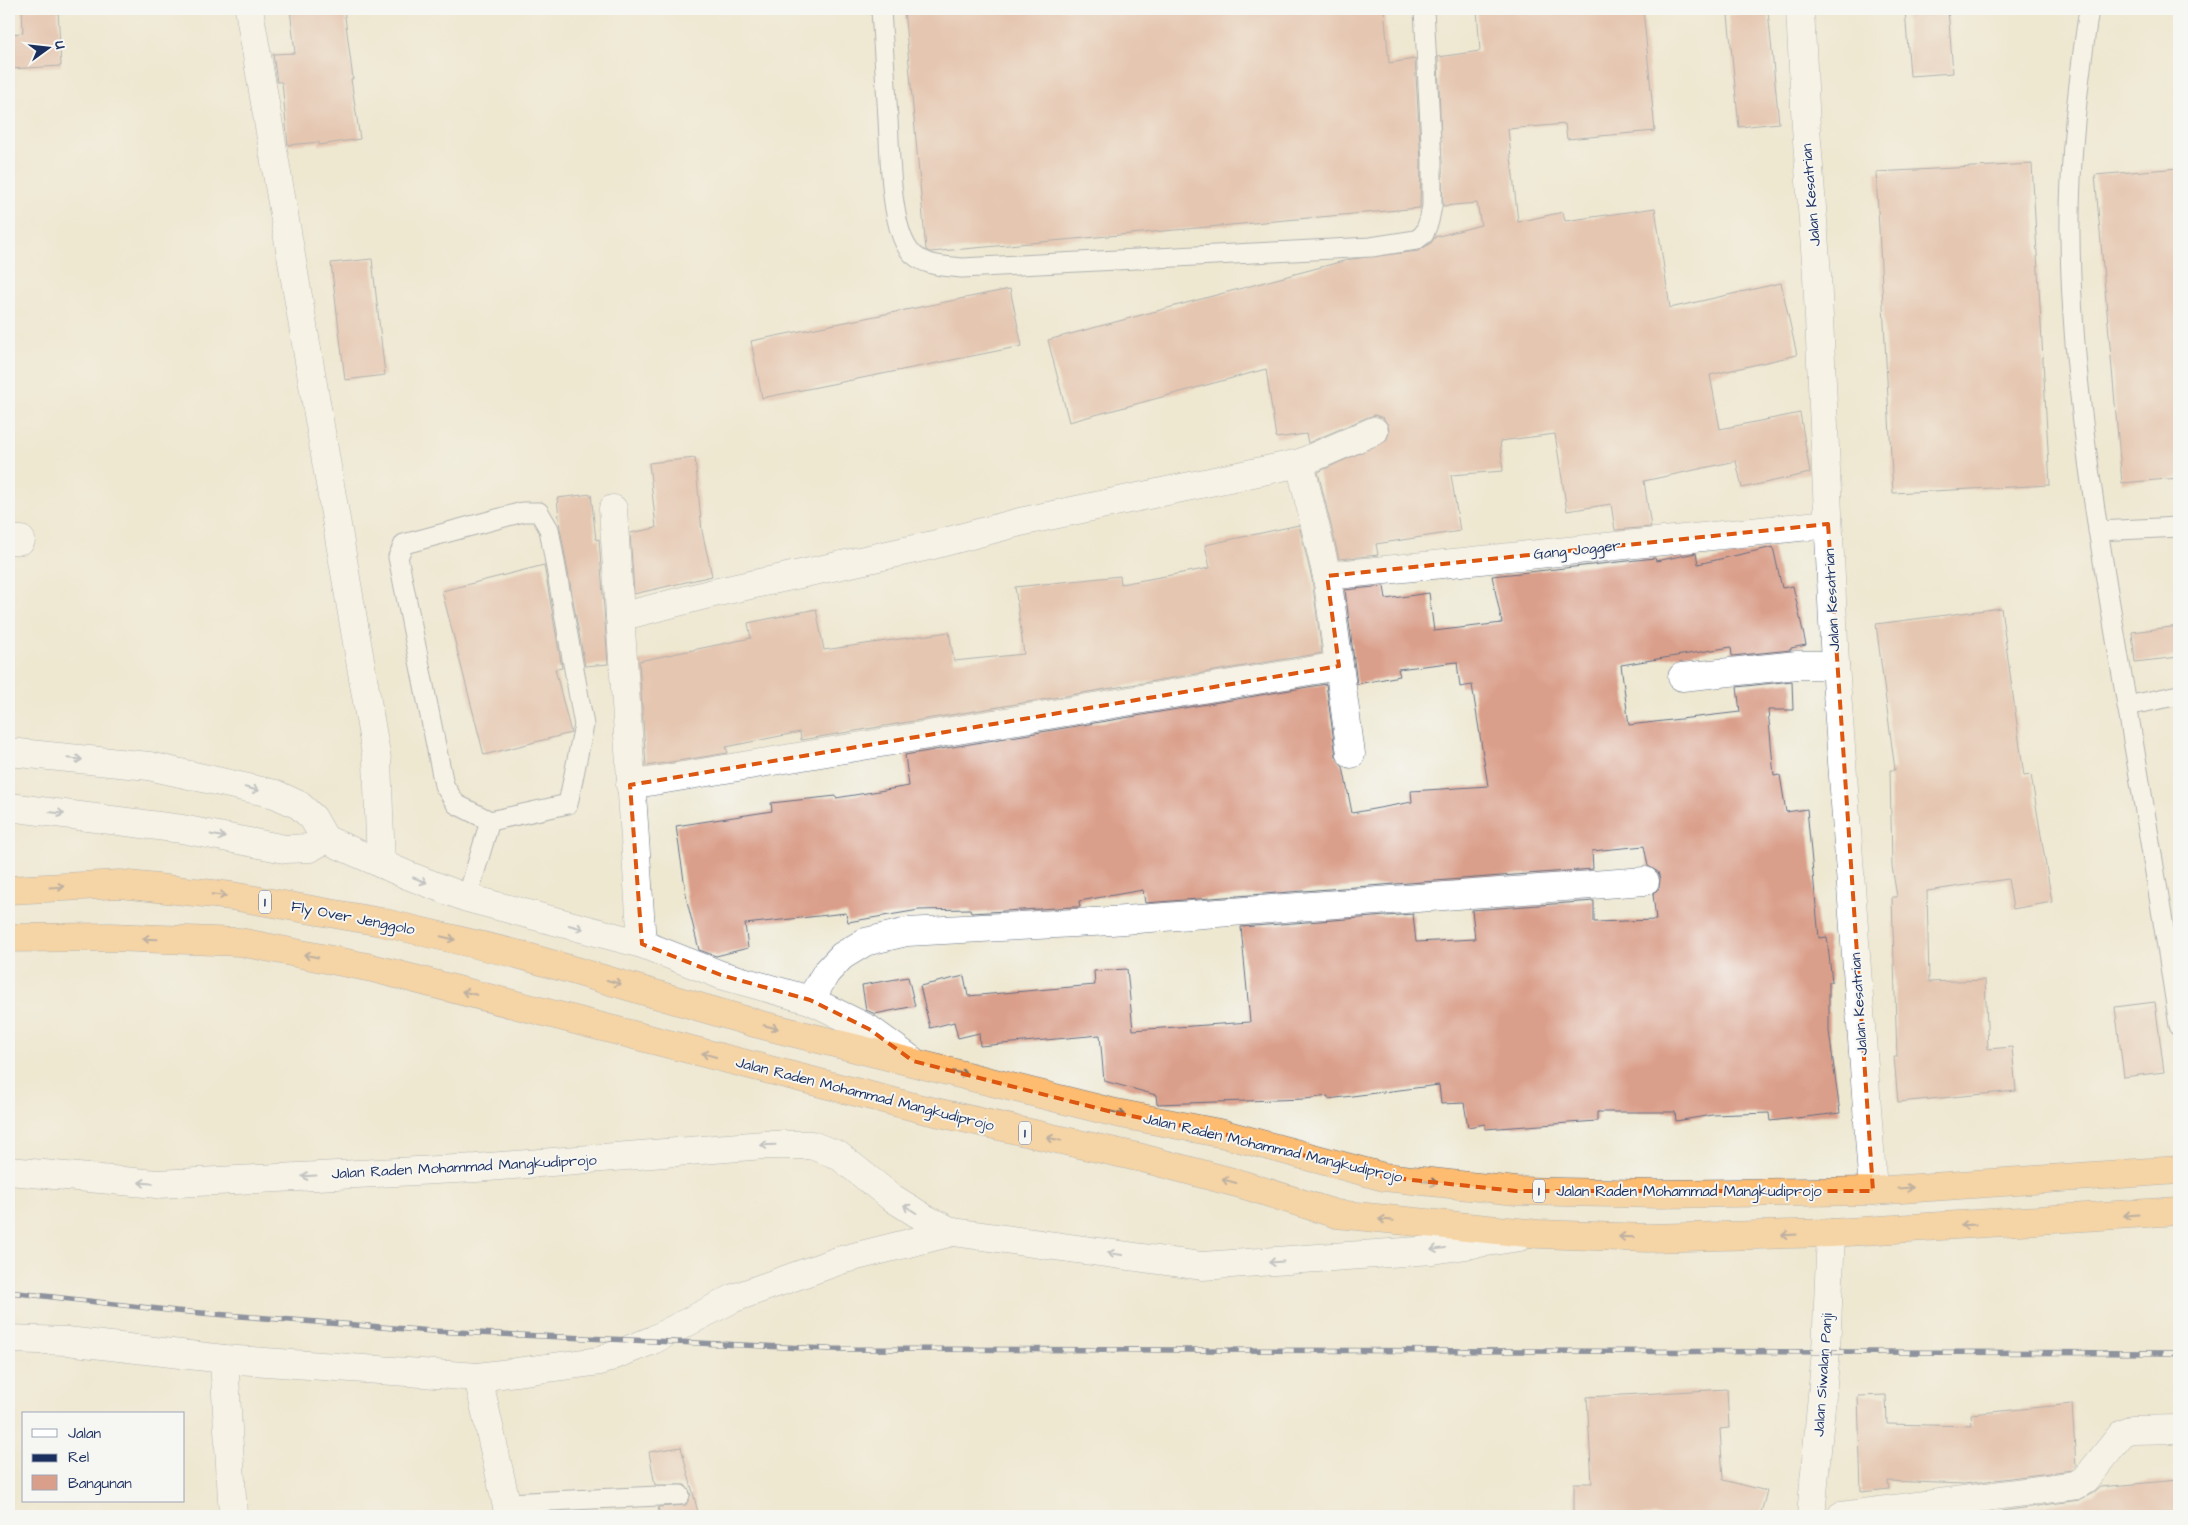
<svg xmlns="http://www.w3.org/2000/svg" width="2188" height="1525" font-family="'Architects Daughter',sans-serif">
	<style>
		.building { fill: #da9f8a }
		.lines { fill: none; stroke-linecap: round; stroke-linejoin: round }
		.service-casing { stroke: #657086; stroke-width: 21 }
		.minor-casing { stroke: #657086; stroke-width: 29 }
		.tertiary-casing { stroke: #657086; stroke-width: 29 }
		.trunk-casing { stroke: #657086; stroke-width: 29 }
		.service { stroke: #fff; stroke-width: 19 }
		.minor { stroke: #fff; stroke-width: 28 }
		.tertiary { stroke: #fff; stroke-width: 28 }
		.trunk { stroke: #fdbc70; stroke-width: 28 }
		.rail-casing { stroke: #1b2f5e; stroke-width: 5.5 }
		.rail { stroke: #f6f6f2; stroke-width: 4; stroke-dasharray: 11; stroke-linecap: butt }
		.oneway { stroke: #8d97ae }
		.oneway2 { stroke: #816e66 }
		.marked { fill: none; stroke: #de5710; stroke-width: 4; stroke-dasharray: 10 6; stroke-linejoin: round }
		.labels { text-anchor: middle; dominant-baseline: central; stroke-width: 4; stroke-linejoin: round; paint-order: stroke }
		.shield { fill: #f6f6f2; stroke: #5d6b8a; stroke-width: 1 }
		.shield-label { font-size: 14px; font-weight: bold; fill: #1b2f5e }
		.street-label { font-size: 15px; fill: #1b2f5e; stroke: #f6f6f2 }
	</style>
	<rect width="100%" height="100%" fill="#f6f6f2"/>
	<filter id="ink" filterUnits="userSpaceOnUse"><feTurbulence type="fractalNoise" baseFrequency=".02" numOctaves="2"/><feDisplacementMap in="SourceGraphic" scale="10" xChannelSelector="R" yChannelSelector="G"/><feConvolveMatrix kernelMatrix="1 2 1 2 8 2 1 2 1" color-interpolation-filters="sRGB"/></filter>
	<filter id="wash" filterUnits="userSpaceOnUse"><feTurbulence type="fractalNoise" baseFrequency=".0096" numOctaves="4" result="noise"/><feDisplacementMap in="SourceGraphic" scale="20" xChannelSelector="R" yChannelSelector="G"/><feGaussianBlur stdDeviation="1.12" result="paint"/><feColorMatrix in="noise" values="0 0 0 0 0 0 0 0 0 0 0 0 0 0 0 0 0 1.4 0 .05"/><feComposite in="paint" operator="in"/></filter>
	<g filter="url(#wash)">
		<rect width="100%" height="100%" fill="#eee8d1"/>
		<g id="blocks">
			<!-- building -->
			<g class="building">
				<path d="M 22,9 L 58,9 L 61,66 L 9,69 L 9,34 L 23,33 Z"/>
				<path d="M 290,9 L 344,9 L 353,79 L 351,79 L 360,139 L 319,145 L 319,142 L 288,145 L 282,82 L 277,82 L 273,54 L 295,53 Z"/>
				<path d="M 904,9 L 1384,9 L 1389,63 L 1415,59 L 1421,162 L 1420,208 L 930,252 L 926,250 Z"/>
				<path d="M 1477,9 L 1643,9 L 1655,131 L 1567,139 L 1565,124 L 1508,129 L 1518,222 L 1563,212 L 1565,221 L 1655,208 L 1670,308 L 1781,283 L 1797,355 L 1710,375 L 1720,429 L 1800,413 L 1810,473 L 1742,488 L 1736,461 L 1644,481 L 1651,527 L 1615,530 L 1611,504 L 1567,511 L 1555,434 L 1500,441 L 1503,471 L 1451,475 L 1460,531 L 1376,544 L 1378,555 L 1339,559 L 1318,472 L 1386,441 L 1389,433 L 1388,425 L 1383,418 L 1375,415 L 1368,417 L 1308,443 L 1306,434 L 1276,438 L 1266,369 L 1069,422 L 1048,340 L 1351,259 L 1418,251 L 1431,243 L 1435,237 L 1481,225 L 1477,203 L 1443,206 L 1438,57 L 1480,51 Z"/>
				<path d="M 1905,9 L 1948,9 L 1953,73 L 1910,76 Z"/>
				<path d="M 1768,11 L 1779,123 L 1739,127 L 1728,15 Z"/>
				<path d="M 2032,164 L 2050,485 L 1893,493 L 1876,172 Z"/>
				<path d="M 2179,168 L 2179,478 L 2122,483 L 2095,175 Z"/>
				<path d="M 372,259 L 385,375 L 345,380 L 331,263 Z"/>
				<path d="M 1010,289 L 1022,346 L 762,398 L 751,341 Z"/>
				<path d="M 695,458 L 702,531 L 712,576 L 634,594 L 630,533 L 656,528 L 649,463 Z"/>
				<path d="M 591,494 L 596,540 L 599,539 L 608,664 L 585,666 L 560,528 L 557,498 Z"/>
				<path d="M 1299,525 L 1312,579 L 1322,653 L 801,740 L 800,732 L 726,747 L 728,753 L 646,766 L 639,661 L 751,638 L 748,623 L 816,609 L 824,650 L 949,632 L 954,661 L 1024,654 L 1015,587 L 1120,576 L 1121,584 L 1210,568 L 1205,545 Z"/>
				<path d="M 1773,547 L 1782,588 L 1793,586 L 1806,645 L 1791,648 L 1791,650 L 1732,656 L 1731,647 L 1621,665 L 1629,725 L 1740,712 L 1737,687 L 1792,681 L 1793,710 L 1768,710 L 1774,776 L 1780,775 L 1786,812 L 1807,809 L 1819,938 L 1827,937 L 1832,982 L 1829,982 L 1829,1031 L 1840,1113 L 1770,1121 L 1769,1113 L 1712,1115 L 1676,1121 L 1675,1112 L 1597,1112 L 1597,1121 L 1485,1129 L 1485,1124 L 1468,1127 L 1464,1103 L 1441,1104 L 1439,1085 L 1328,1099 L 1328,1096 L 1305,1099 L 1157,1104 L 1156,1095 L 1104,1081 L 1100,1035 L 980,1046 L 979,1033 L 958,1038 L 954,1022 L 930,1028 L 920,986 L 964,976 L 968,996 L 1095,985 L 1094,971 L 1127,969 L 1133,1030 L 1250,1022 L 1241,927 L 1413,914 L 1416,942 L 1475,939 L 1472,910 L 1594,901 L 1594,922 L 1656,920 L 1653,894 L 1659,888 L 1660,879 L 1658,872 L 1648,866 L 1644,846 L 1592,851 L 1593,869 L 1145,903 L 1143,890 L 1079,901 L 1080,907 L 1073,907 L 971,913 L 970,909 L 919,910 L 848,922 L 846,913 L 745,924 L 748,948 L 716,956 L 699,950 L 687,901 L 676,826 L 772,811 L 771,803 L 836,796 L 836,798 L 909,786 L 905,755 L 1326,684 L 1336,756 L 1343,767 L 1352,813 L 1412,802 L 1411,791 L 1488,786 L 1472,685 L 1460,687 L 1457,662 L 1398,669 L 1400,676 L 1357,684 L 1345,590 L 1384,586 L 1386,599 L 1429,593 L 1434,631 L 1502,623 L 1492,576 L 1655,558 L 1656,561 L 1696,553 L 1698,564 Z"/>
				<path d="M 544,565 L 562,668 L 555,669 L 571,733 L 484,755 L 442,591 Z"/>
				<path d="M 2001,608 L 2024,776 L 2031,775 L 2052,902 L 2013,909 L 2008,879 L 1927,891 L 1929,982 L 1985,980 L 1988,1049 L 2012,1047 L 2016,1091 L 1898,1102 L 1894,1057 L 1897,1057 L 1892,897 L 1897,897 L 1892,866 L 1890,770 L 1895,770 L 1876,624 Z"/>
				<path d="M 2179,626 L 2179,657 L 2135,662 L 2132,632 Z"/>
				<path d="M 908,977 L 915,1006 L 875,1014 L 866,1010 L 862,985 Z"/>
				<path d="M 2155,1002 L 2164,1072 L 2124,1077 L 2115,1007 Z"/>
				<path d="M 1727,1389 L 1729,1428 L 1720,1429 L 1723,1480 L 1767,1491 L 1760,1516 L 1574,1516 L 1574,1483 L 1592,1483 L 1587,1397 Z"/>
				<path d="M 1886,1395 L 1887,1424 L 1972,1426 L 1971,1414 L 2072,1404 L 2076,1466 L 2072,1470 L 1964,1484 L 1888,1481 L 1889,1489 L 1861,1492 L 1858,1396 Z"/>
				<path d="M 681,1447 L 699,1516 L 660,1516 L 658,1507 L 686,1505 L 691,1494 L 685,1485 L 655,1485 L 649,1452 Z"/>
				<path d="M 2179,1480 L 2179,1515 L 2002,1516 L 2002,1511 L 2079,1500 L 2093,1493 L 2100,1487 Z"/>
			</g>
		</g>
	</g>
	<g filter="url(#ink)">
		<use href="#blocks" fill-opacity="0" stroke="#657086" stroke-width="1"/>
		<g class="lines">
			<!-- service casing -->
			<g class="service-casing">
				<g id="service">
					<path d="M 881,9 C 883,46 886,82 888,119 C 890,152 890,225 909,250 C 921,266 944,266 962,268 L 1371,247 L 1416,240 L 1424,234 L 1429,221 L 1432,206 L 1432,162 L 1424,9"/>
					<path d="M 2089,9 C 2078,84 2069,159 2070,235 C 2071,369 2093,503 2115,634 C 2137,765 2160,895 2179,1026"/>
					<path d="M 2098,531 L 2179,527"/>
					<path d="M 2127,706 L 2179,695"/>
					<path d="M 467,898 L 490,821 L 456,804 L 444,785 L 398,557 L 404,544 L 523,512 L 539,512 L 549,529 L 584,725 L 568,804 L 490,821"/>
					<path d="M 507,1503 L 680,1495"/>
				</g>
			</g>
			<!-- minor casing -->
			<g class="minor-casing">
				<g id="minor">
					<path d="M 249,9 L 377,760 L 381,864"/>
					<path d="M 1300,463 L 1327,576 L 1351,754"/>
					<path d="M 613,509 L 642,944"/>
					<path d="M 9,540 L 21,540"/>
					<path d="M 1327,576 L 1828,524"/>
					<path d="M 620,617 L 709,594 L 933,545 L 1020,522 L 1300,463 L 1374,431"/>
					<path d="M 1682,677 L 1797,665 L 1835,665"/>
					<path d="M 630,785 L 1339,666"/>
					<path d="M 810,1000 L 826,973 L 842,956 L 865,942 L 907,932 L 1111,921 L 1645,881"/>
					<path d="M 224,1359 L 233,1516"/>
					<path d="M 478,1377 L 509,1516"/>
					<path d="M 1811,1516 L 1826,1351 L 1831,1233"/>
					<path d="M 1841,1516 L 2077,1485 L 2085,1480 L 2122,1434 L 2132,1430 L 2179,1429"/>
				</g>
			</g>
			<!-- tertiary casing -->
			<g class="tertiary-casing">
				<g id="tertiary">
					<path d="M 1800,9 L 1806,127 L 1817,275 L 1835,665 L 1873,1191"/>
					<path d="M 9,752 L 149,766 L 275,794 L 299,805 L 313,818 L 325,839"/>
					<path d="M 9,807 L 182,829 L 285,849 L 310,848 L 325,839 L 407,875 L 467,898 L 642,944 L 721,975 L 810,1000 L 869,1029 L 913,1061"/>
					<path d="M 9,1171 L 157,1184 L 476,1168 L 764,1145 L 811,1145 L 838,1155 L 891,1197 L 926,1219 L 953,1232 L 1202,1266 L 1433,1250 L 1520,1237"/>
					<path d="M 9,1339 L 67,1341 L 224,1359 L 478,1377 L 600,1361 L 653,1340 L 734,1298 L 841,1260 L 953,1232"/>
				</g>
			</g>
			<!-- trunk casing -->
			<g class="trunk-casing">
				<g id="trunk">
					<path d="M 9,890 L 120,884 L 232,896 L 381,922 L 517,954 L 758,1024 L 1116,1113 L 1224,1134 L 1384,1177 L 1516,1191 L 1657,1194 L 1873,1191 L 2179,1170"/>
					<path d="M 9,938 L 111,937 L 240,942 L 372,968 L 922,1109 L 1142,1158 L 1244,1185 L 1336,1214 L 1539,1234 L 1648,1238 L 1831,1233 L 2179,1211"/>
				</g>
			</g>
			<!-- service -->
			<use href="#service" class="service"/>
			<!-- minor -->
			<use href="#minor" class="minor"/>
			<!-- tertiary -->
			<use href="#tertiary" class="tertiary"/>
			<!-- trunk -->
			<use href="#trunk" class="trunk"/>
			<!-- rail casing -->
			<g class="rail-casing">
				<path id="rail" d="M 9,1292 L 176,1311 L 432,1331 L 828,1349 L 2179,1353"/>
			</g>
			<!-- rail -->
			<use href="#rail" class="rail"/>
		</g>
		<!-- one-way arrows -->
		<defs><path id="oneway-shaft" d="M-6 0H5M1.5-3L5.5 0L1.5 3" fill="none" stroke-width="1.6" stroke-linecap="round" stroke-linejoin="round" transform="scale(1.25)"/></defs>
		<g class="oneway">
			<use href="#oneway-shaft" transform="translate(75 759) rotate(5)"/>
			<use href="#oneway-shaft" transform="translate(252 789) rotate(13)"/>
			<use href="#oneway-shaft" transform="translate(57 813) rotate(7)"/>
			<use href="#oneway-shaft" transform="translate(218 836) rotate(11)"/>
			<use href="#oneway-shaft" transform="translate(420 880) rotate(21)"/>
			<use href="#oneway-shaft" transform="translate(576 927) rotate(15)"/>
			<use href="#oneway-shaft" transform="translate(768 1145) rotate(178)"/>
			<use href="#oneway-shaft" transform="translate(309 1176) rotate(177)"/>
			<use href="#oneway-shaft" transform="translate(146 1183) rotate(-175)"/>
			<use href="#oneway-shaft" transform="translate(910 1209) rotate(-148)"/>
			<use href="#oneway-shaft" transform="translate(1438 1249) rotate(172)"/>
			<use href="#oneway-shaft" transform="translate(1115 1254) rotate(-172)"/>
			<use href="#oneway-shaft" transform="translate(1276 1262) rotate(176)"/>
		</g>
		<g class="oneway2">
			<use href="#oneway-shaft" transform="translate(57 887) rotate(-3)"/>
			<use href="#oneway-shaft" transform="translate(219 895) rotate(6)"/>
			<use href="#oneway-shaft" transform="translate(448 938) rotate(13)"/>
			<use href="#oneway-shaft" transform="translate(150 939) rotate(-178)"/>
			<use href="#oneway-shaft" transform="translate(311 956) rotate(-169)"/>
			<use href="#oneway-shaft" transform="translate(614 982) rotate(16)"/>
			<use href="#oneway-shaft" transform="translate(469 993) rotate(-166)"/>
			<use href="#oneway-shaft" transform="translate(771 1027) rotate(13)"/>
			<use href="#oneway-shaft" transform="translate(709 1055) rotate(-165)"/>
			<use href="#oneway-shaft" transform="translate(960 1073) rotate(14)"/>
			<use href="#oneway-shaft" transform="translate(1118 1113) rotate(12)"/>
			<use href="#oneway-shaft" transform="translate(1054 1139) rotate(-168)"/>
			<use href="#oneway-shaft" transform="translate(1229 1181) rotate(-165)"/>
			<use href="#oneway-shaft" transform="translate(1430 1182) rotate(6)"/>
			<use href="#oneway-shaft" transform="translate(1906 1188) rotate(-4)"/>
			<use href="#oneway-shaft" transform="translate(2131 1215) rotate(176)"/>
			<use href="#oneway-shaft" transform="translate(1386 1220) rotate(-174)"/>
			<use href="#oneway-shaft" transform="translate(1968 1225) rotate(177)"/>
			<use href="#oneway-shaft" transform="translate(1789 1235) rotate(177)"/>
			<use href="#oneway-shaft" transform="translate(1626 1237) rotate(-178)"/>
		</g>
	</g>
	<!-- marked area -->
	<path d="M0 0H2188V1525H0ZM 1828,524 L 1873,1191 L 1516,1191 L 1384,1177 L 1224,1134 L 1116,1113 L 913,1061 L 869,1029 L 810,1000 L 721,975 L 642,944 L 630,785 L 1339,666 L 1327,576 Z" fill="#eee8d1" fill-opacity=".55" fill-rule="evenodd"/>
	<path class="marked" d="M 1828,524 L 1873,1191 L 1516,1191 L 1384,1177 L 1224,1134 L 1116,1113 L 913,1061 L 869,1029 L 810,1000 L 721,975 L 642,944 L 630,785 L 1339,666 L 1327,576 Z"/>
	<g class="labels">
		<!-- shield labels -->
		<g class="shield">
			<rect x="259" y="890.5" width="12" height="23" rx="4"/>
			<rect x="1019" y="1121.5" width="12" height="23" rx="4"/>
			<rect x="1533" y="1179.5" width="12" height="23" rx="4"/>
		</g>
		<g class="shield-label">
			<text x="265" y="902">1</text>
			<text x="1025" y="1133">1</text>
			<text x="1539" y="1191">1</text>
		</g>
		<!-- street labels -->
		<g class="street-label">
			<text transform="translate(1811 195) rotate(-95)">Jalan Kesatrian</text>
			<text transform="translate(1577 550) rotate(-6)">Gang Jogger</text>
			<text transform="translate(1832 600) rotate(-93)">Jalan Kesatrian</text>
			<text transform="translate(353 918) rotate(11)">Fly Over Jenggolo</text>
			<text transform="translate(1859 1004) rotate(-94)">Jalan Kesatrian</text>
			<text transform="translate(865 1094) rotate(14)">Jalan Raden Mohammad Mangkudiprojo</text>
			<text transform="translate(1273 1148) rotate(13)">Jalan Raden Mohammad Mangkudiprojo</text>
			<text transform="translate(464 1167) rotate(-3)">Jalan Raden Mohammad Mangkudiprojo</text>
			<text x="1689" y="1191">Jalan Raden Mohammad Mangkudiprojo</text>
			<text transform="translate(1823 1375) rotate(-86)">Jalan Siwalan Panji</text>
		</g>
	</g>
	<!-- margin -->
	<rect width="2188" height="1525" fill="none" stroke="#f6f6f2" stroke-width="30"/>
	<!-- legend -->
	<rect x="22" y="1412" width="162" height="90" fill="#f6f6f2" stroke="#9ea6b7"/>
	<rect x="32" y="1429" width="25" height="8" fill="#ffffff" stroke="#9ea6b7"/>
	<text x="68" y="1438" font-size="15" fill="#1b2f5e">Jalan</text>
	<rect x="32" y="1454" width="25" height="8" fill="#1b2f5e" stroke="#9ea6b7"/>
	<text x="68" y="1462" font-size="15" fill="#1b2f5e">Rel</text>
	<rect x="32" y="1475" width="25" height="15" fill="#da9f8a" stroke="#9ea6b7"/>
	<text x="68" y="1488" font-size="15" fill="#1b2f5e">Bangunan</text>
	<!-- north arrow -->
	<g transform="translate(48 48) rotate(75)" stroke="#f6f6f2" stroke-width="4" paint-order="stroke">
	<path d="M0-4L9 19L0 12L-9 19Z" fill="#1b2f5e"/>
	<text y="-8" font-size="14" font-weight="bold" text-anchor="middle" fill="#1b2f5e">U</text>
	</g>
</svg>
